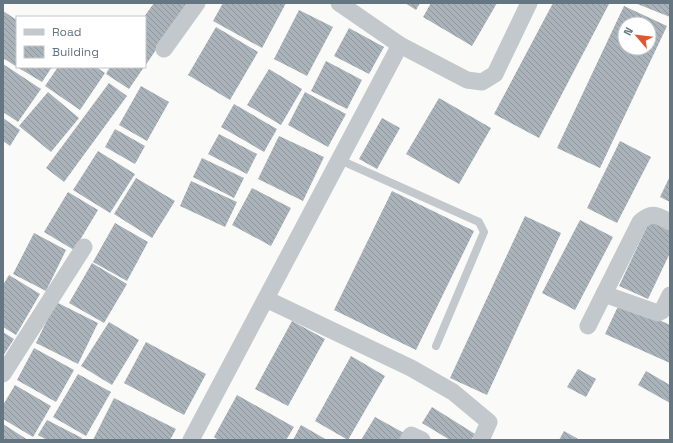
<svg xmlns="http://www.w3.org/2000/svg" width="673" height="443" font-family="'Space Grotesk',sans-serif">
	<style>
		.building { fill: url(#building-back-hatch); fill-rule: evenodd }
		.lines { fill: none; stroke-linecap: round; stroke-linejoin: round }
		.lane { stroke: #c3c8cc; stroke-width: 8 }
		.street { stroke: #c3c8cc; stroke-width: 17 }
	</style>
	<defs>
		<pattern id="building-back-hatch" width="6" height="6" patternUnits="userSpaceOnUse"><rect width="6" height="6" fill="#aab3b9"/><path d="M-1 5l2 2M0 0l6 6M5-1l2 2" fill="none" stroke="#8e969c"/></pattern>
	</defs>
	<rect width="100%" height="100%" fill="#fafaf8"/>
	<!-- building -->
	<g class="building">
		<path d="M 154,3 L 188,3 L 145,66 L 144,17 Z"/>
		<path d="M 223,3 L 286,3 L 262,48 L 213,21 Z"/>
		<path d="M 405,3 L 420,3 L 416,10 Z"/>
		<path d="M 431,3 L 497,3 L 472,46 L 423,17 Z"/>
		<path d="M 553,3 L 609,4 L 539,138 L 494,114 Z"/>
		<path d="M 635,3 L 670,3 L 670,17 Z"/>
		<path d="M 624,6 L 667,26 L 600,168 L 557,148 ZM 625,24 L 649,24 L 649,48 L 625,48 Z"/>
		<path d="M 299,10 L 333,27 L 307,76 L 274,59 Z"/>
		<path d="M 3,11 L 17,20 L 17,67 L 3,58 Z"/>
		<path d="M 216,27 L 258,52 L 230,100 L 188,75 Z"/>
		<path d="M 349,28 L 384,47 L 369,74 L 334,56 Z"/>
		<path d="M 326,61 L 362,80 L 347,109 L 311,91 Z"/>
		<path d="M 3,64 L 41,89 L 18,122 L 3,112 Z"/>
		<path d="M 17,67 L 52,67 L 42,82 Z"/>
		<path d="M 58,67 L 96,67 L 105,73 L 80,110 L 45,86 Z"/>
		<path d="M 110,67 L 144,67 L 129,89 L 106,74 Z"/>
		<path d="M 269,69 L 302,89 L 281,125 L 247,105 Z"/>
		<path d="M 109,83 L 127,96 L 64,182 L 46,168 Z"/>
		<path d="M 141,86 L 169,102 L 147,141 L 119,125 Z"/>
		<path d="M 48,92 L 79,118 L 51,152 L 19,126 Z"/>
		<path d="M 305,92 L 346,114 L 328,147 L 288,125 Z"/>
		<path d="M 439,98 L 491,128 L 459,184 L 406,154 Z"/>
		<path d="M 234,104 L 277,129 L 264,152 L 221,127 Z"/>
		<path d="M 3,118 L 20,130 L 10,146 L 3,141 Z"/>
		<path d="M 382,118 L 400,128 L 377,169 L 359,159 Z"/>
		<path d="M 115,129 L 145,146 L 135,164 L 105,147 Z"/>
		<path d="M 219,134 L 257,154 L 247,174 L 208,154 Z"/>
		<path d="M 279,136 L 324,157 L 303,201 L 258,179 Z"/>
		<path d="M 620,141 L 651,157 L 617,223 L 587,208 Z"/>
		<path d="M 98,151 L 135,174 L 110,213 L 73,190 Z"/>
		<path d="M 202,158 L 244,178 L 234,198 L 193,177 Z"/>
		<path d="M 670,176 L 670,202 L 660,197 Z"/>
		<path d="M 136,178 L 175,201 L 152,238 L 114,214 Z"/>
		<path d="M 191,181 L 237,202 L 225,227 L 180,206 Z"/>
		<path d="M 252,188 L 291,208 L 271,246 L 232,225 Z"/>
		<path d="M 392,191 L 474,231 L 416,350 L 334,310 Z"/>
		<path d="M 68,192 L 98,210 L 74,250 L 44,232 Z"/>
		<path d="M 525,216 L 561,233 L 487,395 L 450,378 Z"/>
		<path d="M 580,220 L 613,237 L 575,310 L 542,293 Z"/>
		<path d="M 650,220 L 670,229 L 670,253 L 648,299 L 619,286 Z"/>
		<path d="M 115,223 L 148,242 L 127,281 L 93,262 Z"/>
		<path d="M 34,233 L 66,250 L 46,291 L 13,274 Z"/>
		<path d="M 92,263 L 127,284 L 104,323 L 69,303 Z"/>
		<path d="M 9,275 L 40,294 L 16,335 L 3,327 L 3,285 Z"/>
		<path d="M 56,302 L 98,323 L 78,364 L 36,343 Z"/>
		<path d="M 620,302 L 670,325 L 670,363 L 605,334 Z"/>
		<path d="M 292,321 L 325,339 L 288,406 L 255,389 Z"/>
		<path d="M 109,322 L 139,340 L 112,385 L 81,366 Z"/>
		<path d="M 3,332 L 14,339 L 3,356 Z"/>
		<path d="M 146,342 L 206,374 L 184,415 L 124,383 Z"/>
		<path d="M 34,348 L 74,370 L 56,402 L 17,380 Z"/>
		<path d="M 351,356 L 385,376 L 348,440 L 315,421 Z"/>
		<path d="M 578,369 L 596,379 L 586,397 L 567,387 Z"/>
		<path d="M 646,371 L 670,385 L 670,403 L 638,385 Z"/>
		<path d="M 78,374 L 111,392 L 86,436 L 53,417 Z"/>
		<path d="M 15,385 L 51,406 L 33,437 L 3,419 L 3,405 Z"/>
		<path d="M 237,395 L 294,427 L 286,440 L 219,440 L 214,437 Z"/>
		<path d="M 114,398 L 176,429 L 170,440 L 93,440 Z"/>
		<path d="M 432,407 L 475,434 L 471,440 L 450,440 L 422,423 Z"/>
		<path d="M 375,417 L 404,433 L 400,440 L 361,440 Z"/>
		<path d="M 47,420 L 82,438 L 81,440 L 47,440 L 38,435 Z"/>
		<path d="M 3,424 L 28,440 L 3,440 Z"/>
		<path d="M 301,425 L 327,440 L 293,440 Z"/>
		<path d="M 564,431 L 580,440 L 559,440 Z"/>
	</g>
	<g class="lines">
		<!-- lane -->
		<path class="lane" d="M 340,160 L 479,222 L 484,232 L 436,346"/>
		<!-- street -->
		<g class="street">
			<path d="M 339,3 L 400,45 L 467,80 L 482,82 L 495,74 L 529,3"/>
			<path d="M 164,49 L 197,3"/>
			<path d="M 604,294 L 658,313 L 662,311 L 670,295"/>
			<path d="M 266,299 L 411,368 L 453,392 L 489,422 L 481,440"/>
			<path d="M 588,326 L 640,222 C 652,211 657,215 670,222"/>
			<path d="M 3,374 L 84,247"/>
			<path d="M 191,440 L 400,45"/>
			<path d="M 408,440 L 411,435 L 422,440"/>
		</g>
	</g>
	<!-- border -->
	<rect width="673" height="443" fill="none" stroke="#657683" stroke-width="8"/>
	<!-- legend -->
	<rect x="16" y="16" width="130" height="52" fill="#ffffff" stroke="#c1c8cd"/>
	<rect x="24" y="29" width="20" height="6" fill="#c3c8cc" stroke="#c1c8cd"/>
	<text x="52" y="36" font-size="12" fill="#657683">Road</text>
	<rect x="24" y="46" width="20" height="12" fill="url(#building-back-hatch)" stroke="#c1c8cd"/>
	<text x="52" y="56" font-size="12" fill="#657683">Building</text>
	<!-- north arrow -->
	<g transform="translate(637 36) rotate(298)"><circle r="19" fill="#ffffff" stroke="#c1c8cd"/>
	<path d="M0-3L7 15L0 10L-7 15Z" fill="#e4572e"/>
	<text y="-6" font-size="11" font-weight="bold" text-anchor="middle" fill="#657683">N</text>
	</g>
</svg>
